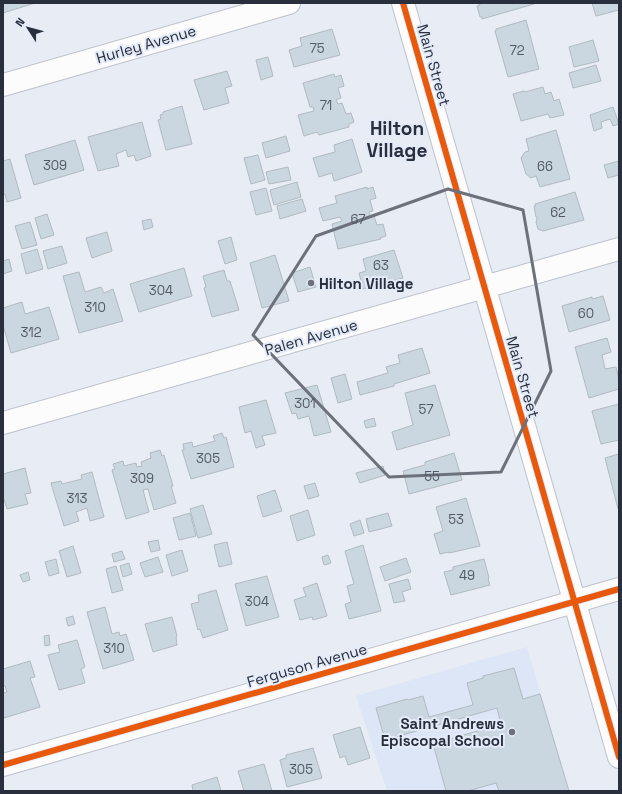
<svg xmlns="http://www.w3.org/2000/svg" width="622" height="794" font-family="'Space Grotesk',sans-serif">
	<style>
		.built { fill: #dde6f7 }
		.building { fill: #cbd7e0; stroke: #b1bac1 }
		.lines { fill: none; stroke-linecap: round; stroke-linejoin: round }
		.minor-casing { stroke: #bcc1cb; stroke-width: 24 }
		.minor { stroke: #fcfcfd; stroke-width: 22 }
		.cycleway-casing { stroke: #e4ebf8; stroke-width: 8 }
		.cycleway { stroke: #e8590c; stroke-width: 6 }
		.marked { fill: none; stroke: #6c717c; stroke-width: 3; stroke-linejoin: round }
		.poi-dot { fill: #6c717c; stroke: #e4ebf8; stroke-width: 1.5 }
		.labels { text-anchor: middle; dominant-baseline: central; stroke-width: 4; stroke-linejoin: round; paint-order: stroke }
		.number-label { font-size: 13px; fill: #525965 }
		.street-label { font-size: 15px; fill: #292f3c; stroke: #e4ebf8 }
		.poi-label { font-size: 15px; font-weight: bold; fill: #292f3c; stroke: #e4ebf8; text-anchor: start }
		.district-label { font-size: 19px; font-weight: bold; fill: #292f3c; stroke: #e4ebf8 }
	</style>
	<rect width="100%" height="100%" fill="#e8ecf4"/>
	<!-- built -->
	<path class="built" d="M 527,647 L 569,791 L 387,791 L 356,696 Z"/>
	<!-- building -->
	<g class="building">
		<path d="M 3,3 L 35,3 L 3,13 Z"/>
		<path d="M 480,3 L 534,3 L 534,4 L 482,19 L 482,17 L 480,17 L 477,6 L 479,6 L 478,5 L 480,5 Z"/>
		<path d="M 592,3 L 619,3 L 619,10 L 596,16 Z"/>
		<path d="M 526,20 L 539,69 L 508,77 L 495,31 L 496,31 L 496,29 Z"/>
		<path d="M 332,29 L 340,55 L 294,67 L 289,50 L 302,46 L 300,38 Z"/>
		<path d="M 593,40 L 599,61 L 574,67 L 569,47 Z"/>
		<path d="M 268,57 L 273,76 L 261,80 L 256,60 Z"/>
		<path d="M 596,65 L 601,81 L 573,88 L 569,73 Z"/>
		<path d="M 227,71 L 232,86 L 225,88 L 229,103 L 204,110 L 194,80 Z"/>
		<path d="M 334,74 L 335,77 L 341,75 L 344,86 L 338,88 L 341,98 L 336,100 L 338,104 L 342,103 L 346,114 L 351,113 L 354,122 L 349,124 L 349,127 L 319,135 L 317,132 L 304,136 L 298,115 L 314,111 L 313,107 L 310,107 L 303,83 Z"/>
		<path d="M 543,87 L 545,94 L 551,92 L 554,101 L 559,99 L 564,115 L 550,118 L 548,114 L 521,121 L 513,94 L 524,91 L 525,92 Z"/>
		<path d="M 182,106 L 192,144 L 166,150 L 158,120 L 161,119 L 160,115 L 163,114 L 163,112 Z"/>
		<path d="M 613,107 L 619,124 L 613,126 L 610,119 L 601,122 L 602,128 L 594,131 L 590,115 Z"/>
		<path d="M 142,122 L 151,156 L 136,161 L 134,155 L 128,157 L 126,150 L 116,154 L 119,166 L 98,171 L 88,137 Z"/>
		<path d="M 556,130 L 570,179 L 540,187 L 536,176 L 531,178 L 526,174 L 521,158 L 525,152 L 529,151 L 526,139 Z"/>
		<path d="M 286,136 L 290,151 L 266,158 L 262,143 Z"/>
		<path d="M 352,139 L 362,172 L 334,181 L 332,173 L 319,177 L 313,158 L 335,152 L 334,145 Z"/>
		<path d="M 75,140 L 84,170 L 34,185 L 25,155 Z"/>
		<path d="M 258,155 L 265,180 L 251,184 L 244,158 Z"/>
		<path d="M 10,159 L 21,198 L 7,202 L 5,194 L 3,195 L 3,161 Z"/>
		<path d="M 619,161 L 619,175 L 608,178 L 604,165 Z"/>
		<path d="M 288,167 L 291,180 L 269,184 L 266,172 Z"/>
		<path d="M 297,182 L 301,197 L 274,205 L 270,190 Z"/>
		<path d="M 367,187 L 367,189 L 373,187 L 376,198 L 370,200 L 373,211 L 369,212 L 371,217 L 374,216 L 377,225 L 383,224 L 386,236 L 380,238 L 381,239 L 338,249 L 332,224 L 342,221 L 340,217 L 323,221 L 319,208 L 337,203 L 335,196 Z"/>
		<path d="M 266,188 L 272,211 L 256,215 L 250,192 Z"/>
		<path d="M 575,192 L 584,220 L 543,231 L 538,229 L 536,222 L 537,219 L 537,217 L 536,217 L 534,206 L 536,206 L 535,204 Z"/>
		<path d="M 302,199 L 306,211 L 280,219 L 277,206 Z"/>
		<path d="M 47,214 L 54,235 L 41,239 L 35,218 Z"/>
		<path d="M 151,219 L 153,227 L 144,230 L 142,221 Z"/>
		<path d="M 30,222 L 37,245 L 22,249 L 15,226 Z"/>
		<path d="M 107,232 L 112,251 L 92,258 L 86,238 Z"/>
		<path d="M 231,237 L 237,260 L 225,264 L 218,241 Z"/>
		<path d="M 62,246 L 67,263 L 48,269 L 43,251 Z"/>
		<path d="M 37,249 L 43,269 L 26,274 L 21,254 Z"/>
		<path d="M 394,250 L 403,278 L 363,289 L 359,273 L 366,271 L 363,259 Z"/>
		<path d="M 275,255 L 289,301 L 262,308 L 250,263 Z"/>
		<path d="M 9,259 L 12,271 L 3,274 L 3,261 Z"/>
		<path d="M 310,267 L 316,287 L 298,292 L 292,273 Z"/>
		<path d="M 184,268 L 192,296 L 139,312 L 130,284 Z"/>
		<path d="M 224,270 L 227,281 L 230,281 L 239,310 L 212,317 L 204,288 L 206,287 L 203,276 Z"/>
		<path d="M 79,272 L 85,292 L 101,287 L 104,293 L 113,289 L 123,321 L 79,333 L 63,276 Z"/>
		<path d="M 603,296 L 610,320 L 569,332 L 562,306 L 592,297 L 592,299 Z"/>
		<path d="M 22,302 L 25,314 L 49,307 L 59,339 L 11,353 L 3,325 L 3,308 Z"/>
		<path d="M 607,338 L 611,352 L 602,355 L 605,369 L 616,367 L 619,380 L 619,389 L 589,398 L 575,347 Z"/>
		<path d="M 422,348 L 430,373 L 394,384 L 394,386 L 360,395 L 357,382 L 388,373 L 386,367 L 400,363 L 398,355 Z"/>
		<path d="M 345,374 L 352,399 L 338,403 L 331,378 Z"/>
		<path d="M 317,385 L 331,432 L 314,436 L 309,416 L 298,419 L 296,413 L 292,414 L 285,393 Z"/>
		<path d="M 435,385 L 450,435 L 397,450 L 392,432 L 413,425 L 405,393 Z"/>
		<path d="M 266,400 L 276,433 L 262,436 L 265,445 L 256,448 L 251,431 L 245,433 L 239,407 Z"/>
		<path d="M 619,404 L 619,440 L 601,444 L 592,411 Z"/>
		<path d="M 374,418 L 376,426 L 366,428 L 364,421 Z"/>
		<path d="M 222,433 L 224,438 L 226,437 L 234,467 L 191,479 L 182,450 L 184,450 L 183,444 L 192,442 L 193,447 L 215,441 L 213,436 Z"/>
		<path d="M 160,450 L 162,456 L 164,455 L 173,486 L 171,486 L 176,503 L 154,510 L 148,489 L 143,490 L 149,512 L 126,519 L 112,470 L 115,469 L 113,464 L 123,461 L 124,466 L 136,463 L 137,467 L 142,466 L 141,462 L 151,458 L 150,453 Z"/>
		<path d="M 454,453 L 462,480 L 409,494 L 403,471 L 425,465 L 425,462 Z"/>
		<path d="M 619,454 L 619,509 L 618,509 L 605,458 Z"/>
		<path d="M 383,466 L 385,475 L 360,483 L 356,473 Z"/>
		<path d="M 25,468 L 31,493 L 25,494 L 28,504 L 7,509 L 3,496 L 3,474 Z"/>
		<path d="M 92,472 L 104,517 L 90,521 L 87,508 L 76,512 L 79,521 L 64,526 L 52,487 L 51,483 L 61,481 L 62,484 L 82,479 L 81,475 Z"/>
		<path d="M 315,483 L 319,496 L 308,499 L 304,486 Z"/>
		<path d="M 275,490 L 282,511 L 263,517 L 257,496 Z"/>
		<path d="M 466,498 L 480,546 L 449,553 L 449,552 L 440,554 L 434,534 L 443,531 L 436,507 Z"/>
		<path d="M 203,505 L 212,534 L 198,538 L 190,509 Z"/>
		<path d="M 308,510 L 315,535 L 297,541 L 290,516 Z"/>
		<path d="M 190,513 L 196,536 L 179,540 L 173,518 Z"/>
		<path d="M 388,513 L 392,526 L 369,532 L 366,519 Z"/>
		<path d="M 360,520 L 364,533 L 354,536 L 350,524 Z"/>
		<path d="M 158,540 L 160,550 L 151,552 L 148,542 Z"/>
		<path d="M 227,542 L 232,564 L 219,567 L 214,545 Z"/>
		<path d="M 363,545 L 381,611 L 349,619 L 345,604 L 351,602 L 347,586 L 354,584 L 345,551 Z"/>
		<path d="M 73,546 L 81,573 L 67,577 L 59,551 Z"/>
		<path d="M 182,550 L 188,571 L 172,576 L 166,555 Z"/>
		<path d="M 122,551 L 125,559 L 114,562 L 112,554 Z"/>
		<path d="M 328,555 L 331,563 L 324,565 L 322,557 Z"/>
		<path d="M 158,557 L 163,572 L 145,577 L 140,563 Z"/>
		<path d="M 406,558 L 411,572 L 385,581 L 380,567 Z"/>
		<path d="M 56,559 L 59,573 L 49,576 L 45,562 Z"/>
		<path d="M 484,559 L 489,578 L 488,579 L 490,585 L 451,595 L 444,572 L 453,570 L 453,567 Z"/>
		<path d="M 129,563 L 132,574 L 123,577 L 120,566 Z"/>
		<path d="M 116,566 L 123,590 L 112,593 L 106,569 Z"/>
		<path d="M 28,572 L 30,580 L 23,582 L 20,575 Z"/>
		<path d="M 267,576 L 279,617 L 246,626 L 235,584 Z"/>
		<path d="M 408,579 L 411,589 L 402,592 L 405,601 L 394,603 L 389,584 Z"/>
		<path d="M 317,583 L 327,616 L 313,620 L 312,617 L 300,620 L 294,600 L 306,596 L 303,588 Z"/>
		<path d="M 216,590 L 228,630 L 203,638 L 200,629 L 198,630 L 191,604 L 199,602 L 198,595 Z"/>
		<path d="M 105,607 L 112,634 L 119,632 L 120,636 L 126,634 L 134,660 L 103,669 L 87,612 Z"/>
		<path d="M 73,616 L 75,624 L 68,626 L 66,618 Z"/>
		<path d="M 172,617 L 177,636 L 176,637 L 177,645 L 153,652 L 145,624 Z"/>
		<path d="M 49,635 L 50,645 L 45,646 L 44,636 Z"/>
		<path d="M 77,640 L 85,667 L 81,669 L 85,683 L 59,690 L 48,655 L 60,652 L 58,645 Z"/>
		<path d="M 30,661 L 35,677 L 30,678 L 40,707 L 4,718 L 3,713 L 3,693 L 7,692 L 5,686 L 3,686 L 3,669 Z"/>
		<path d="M 514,668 L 523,699 L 540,694 L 569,791 L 499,791 L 496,783 L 468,791 L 446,791 L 433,744 L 501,724 L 497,708 L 385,740 L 376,708 L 407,699 L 408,700 L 423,696 L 429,717 L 473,705 L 467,683 L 483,678 L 483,676 Z"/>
		<path d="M 360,727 L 370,758 L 348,765 L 345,756 L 340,758 L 333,735 Z"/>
		<path d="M 313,748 L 322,778 L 287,787 L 280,760 L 286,758 L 286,755 Z"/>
		<path d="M 264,764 L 272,791 L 244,791 L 238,771 Z"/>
		<path d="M 217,777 L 221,791 L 193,791 L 192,785 Z"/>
	</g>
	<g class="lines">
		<!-- minor casing -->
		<g class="minor-casing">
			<g id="minor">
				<path d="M 403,3 L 619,757"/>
				<path d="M 3,85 L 289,3"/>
				<path d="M 3,423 L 619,249"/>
				<path d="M 3,765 L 619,589"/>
			</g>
		</g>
		<!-- minor -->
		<use href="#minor" class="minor"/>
		<!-- cycleway casing -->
		<g class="cycleway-casing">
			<g id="cycleway">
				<path d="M 403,3 L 619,757"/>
				<path d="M 3,765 L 619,589"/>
			</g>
		</g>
		<!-- cycleway -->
		<use href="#cycleway" class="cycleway"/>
	</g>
	<!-- marked area -->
	<path class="marked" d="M 448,189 L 523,210 L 551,371 L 501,472 L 389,477 L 253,335 L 316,236 Z"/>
	<!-- markers -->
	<g class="poi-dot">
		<circle cx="311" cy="283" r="4"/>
		<circle cx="512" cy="732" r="4"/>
	</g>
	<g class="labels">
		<!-- number labels -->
		<g class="number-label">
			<text x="317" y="48">75</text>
			<text x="517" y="50">72</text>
			<text x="326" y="105">71</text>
			<text x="55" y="165">309</text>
			<text x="545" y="166">66</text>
			<text x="558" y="212">62</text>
			<text x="358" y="219">67</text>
			<text x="381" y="265">63</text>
			<text x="161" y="290">304</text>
			<text x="95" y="307">310</text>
			<text x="586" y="313">60</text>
			<text x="31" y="332">312</text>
			<text x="305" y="403">301</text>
			<text x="426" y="409">57</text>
			<text x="208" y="458">305</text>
			<text x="432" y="476">55</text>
			<text x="142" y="478">309</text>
			<text x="77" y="498">313</text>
			<text x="456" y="519">53</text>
			<text x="467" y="575">49</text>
			<text x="257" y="601">304</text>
			<text x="114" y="648">310</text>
			<text x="301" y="769">305</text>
		</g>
		<!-- street labels -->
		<g class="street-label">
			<text transform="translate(146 44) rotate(-16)">Hurley Avenue</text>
			<text transform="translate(434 65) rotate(74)">Main Street</text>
			<text transform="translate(311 337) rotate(-16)">Palen Avenue</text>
			<text transform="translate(523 377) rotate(74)">Main Street</text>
			<text transform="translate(307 665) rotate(-16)">Ferguson Avenue</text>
		</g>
		<!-- poi labels -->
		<g class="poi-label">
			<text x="319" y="283">Hilton Village</text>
			<text x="504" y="723" text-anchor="end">Saint Andrews<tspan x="504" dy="17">Episcopal School</tspan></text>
		</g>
		<!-- district labels -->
		<g class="district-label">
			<text x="397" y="128">Hilton<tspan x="397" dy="22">Village</tspan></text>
		</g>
	</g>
	<!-- border -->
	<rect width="622" height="794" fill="none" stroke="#292f3c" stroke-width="8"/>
	<!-- north arrow -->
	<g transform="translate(28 28) rotate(306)" stroke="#e4ebf8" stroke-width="3" paint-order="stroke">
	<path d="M0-3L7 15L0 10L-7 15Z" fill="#292f3c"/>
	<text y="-6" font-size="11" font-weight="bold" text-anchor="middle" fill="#292f3c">N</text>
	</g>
</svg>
